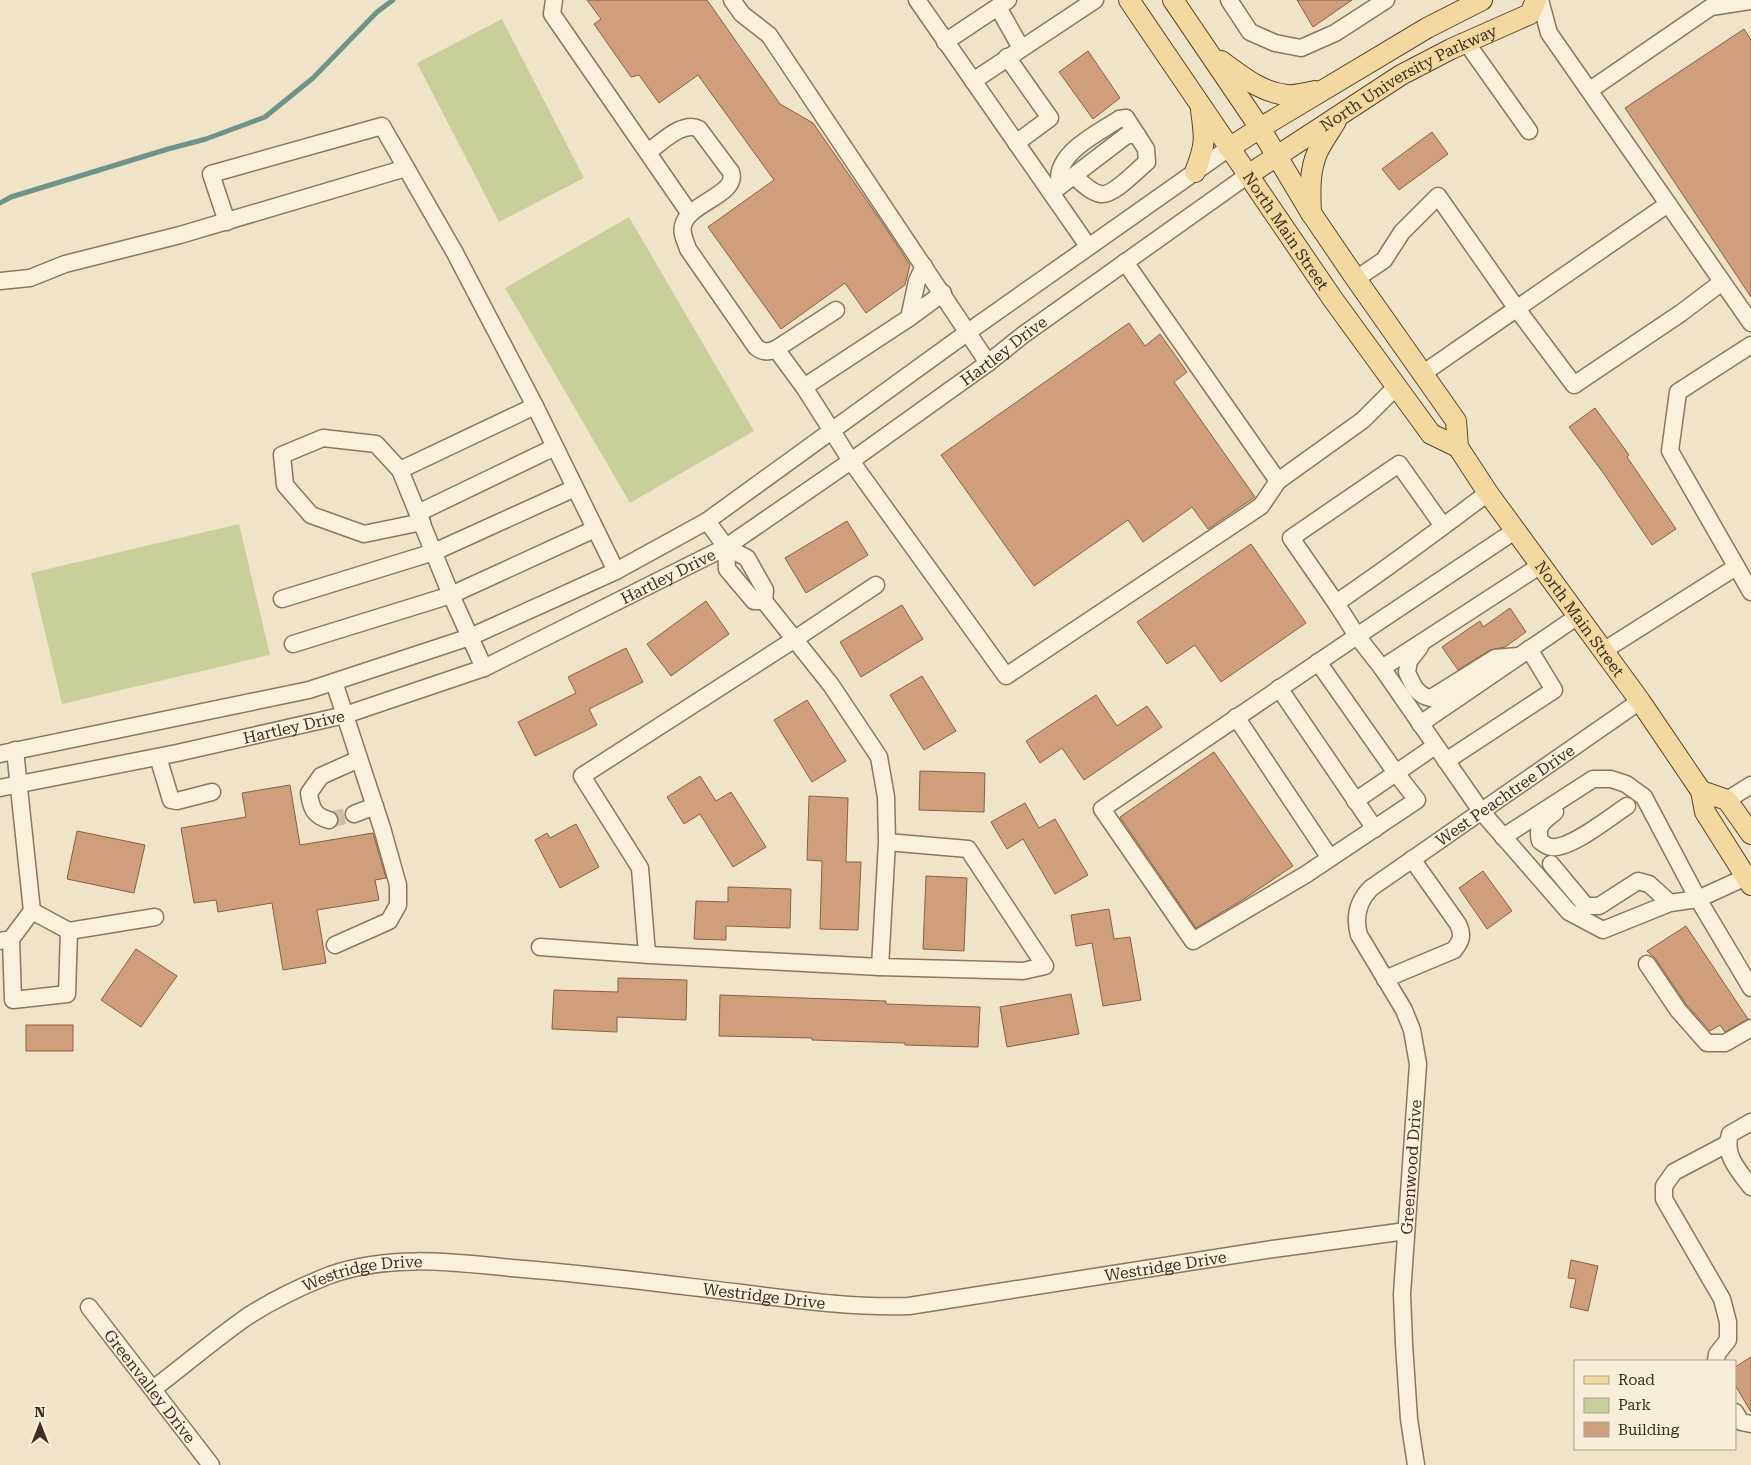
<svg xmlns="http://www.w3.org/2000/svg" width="1751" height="1465" font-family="'Roboto Serif',serif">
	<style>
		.green { fill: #c9cf9b }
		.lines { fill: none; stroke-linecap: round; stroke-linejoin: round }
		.stream { stroke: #6f938a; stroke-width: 5 }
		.building { fill: #cf9f7d; stroke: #8d5f41 }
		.minor-tunnel { stroke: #ccc0a6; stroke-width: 16; stroke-dasharray: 16 8; stroke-linecap: butt }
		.minor-casing { stroke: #8d765c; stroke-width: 19 }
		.major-casing { stroke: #5b4430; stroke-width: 22 }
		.minor { stroke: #faf1dc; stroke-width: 16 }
		.major { stroke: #f3d9a0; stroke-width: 20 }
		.labels { text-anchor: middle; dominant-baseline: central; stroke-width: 5; stroke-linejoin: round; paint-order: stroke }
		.street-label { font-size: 16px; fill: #3d2e20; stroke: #f7eed8 }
	</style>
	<rect width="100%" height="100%" fill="#f0e4c8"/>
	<!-- green -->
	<g class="green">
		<path d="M 502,19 L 584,178 L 499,222 L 417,63 Z"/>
		<path d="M 629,217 L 754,431 L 630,503 L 505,288 Z"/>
		<path d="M 239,524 L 270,655 L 62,704 L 31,573 Z"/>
	</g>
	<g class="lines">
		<!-- stream -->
		<path class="stream" d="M 0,203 L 11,197 L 168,149 L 206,139 L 265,117 L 313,78 L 377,12 L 393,0"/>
	</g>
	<!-- building -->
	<g class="building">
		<path d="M 587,0 L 707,0 L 780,104 L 813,123 L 881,221 L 910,265 L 905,285 L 866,313 L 845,283 L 781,329 L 708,227 L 774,180 L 698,75 L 659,103 L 639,75 L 631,77 L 594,24 L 601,19 Z"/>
		<path d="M 1297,0 L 1352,0 L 1313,27 Z"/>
		<path d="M 1744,29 L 1751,40 L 1751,297 L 1625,108 Z"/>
		<path d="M 1088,51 L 1120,98 L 1093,119 L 1059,72 Z"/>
		<path d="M 1432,132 L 1448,154 L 1399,190 L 1382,169 Z"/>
		<path d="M 1129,323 L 1145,346 L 1160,334 L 1187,372 L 1174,382 L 1255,497 L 1208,529 L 1192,507 L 1143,542 L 1128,520 L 1034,586 L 941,455 Z"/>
		<path d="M 1595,408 L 1629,455 L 1627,457 L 1676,529 L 1652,545 L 1604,474 L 1569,427 Z"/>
		<path d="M 847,521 L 868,555 L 806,593 L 785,558 Z"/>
		<path d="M 1251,544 L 1306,623 L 1221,682 L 1195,645 L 1167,664 L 1137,622 Z"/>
		<path d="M 706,601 L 729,634 L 671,676 L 647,644 Z"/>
		<path d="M 902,605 L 923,639 L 861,677 L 840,642 Z"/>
		<path d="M 1510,608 L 1526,632 L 1505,647 L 1490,650 L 1458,670 L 1442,647 L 1480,621 L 1483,627 Z"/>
		<path d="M 626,648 L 643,682 L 589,709 L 597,725 L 535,756 L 518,722 L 576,693 L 568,677 Z"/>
		<path d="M 922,676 L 956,731 L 924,750 L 890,695 Z"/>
		<path d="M 1096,695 L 1117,726 L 1147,706 L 1162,727 L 1084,780 L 1062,748 L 1040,763 L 1026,741 Z"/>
		<path d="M 807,700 L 846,761 L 812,782 L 774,720 Z"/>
		<path d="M 1214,752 L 1293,866 L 1244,899 L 1196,928 L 1120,817 Z"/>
		<path d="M 920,771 L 985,773 L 984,812 L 919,810 Z"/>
		<path d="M 700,776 L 716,801 L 731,792 L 766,847 L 733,867 L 700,814 L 684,824 L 667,797 Z"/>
		<path d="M 290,785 L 300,845 L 373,833 L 386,878 L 375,880 L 379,900 L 317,910 L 326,963 L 283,970 L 272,903 L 218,912 L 216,900 L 194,903 L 181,828 L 246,817 L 242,793 Z"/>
		<path d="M 809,796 L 848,798 L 846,862 L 861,862 L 858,930 L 820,929 L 822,861 L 807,860 Z"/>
		<path d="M 1025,803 L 1039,828 L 1055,819 L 1088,875 L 1055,894 L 1023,839 L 1007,849 L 991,822 Z"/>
		<path d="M 576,824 L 599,867 L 560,888 L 535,840 L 547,833 L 550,838 Z"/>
		<path d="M 77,831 L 145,845 L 134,893 L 67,879 Z"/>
		<path d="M 1483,871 L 1512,911 L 1487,929 L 1459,888 Z"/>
		<path d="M 926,876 L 967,878 L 964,951 L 923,949 Z"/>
		<path d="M 728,887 L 791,889 L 790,928 L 726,926 L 726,940 L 694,939 L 696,901 L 728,902 Z"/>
		<path d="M 1109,909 L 1114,939 L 1130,937 L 1141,1000 L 1103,1006 L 1092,943 L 1076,946 L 1071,915 Z"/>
		<path d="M 1686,926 L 1748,1019 L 1725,1032 L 1720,1025 L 1710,1031 L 1686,1004 L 1655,958 L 1647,951 Z"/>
		<path d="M 136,949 L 177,976 L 141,1027 L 101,1000 Z"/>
		<path d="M 618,978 L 687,980 L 686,1020 L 617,1017 L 617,1032 L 552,1029 L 554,990 L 618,992 Z"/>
		<path d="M 1071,994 L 1079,1034 L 1007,1047 L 1000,1007 Z"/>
		<path d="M 720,995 L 886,1001 L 886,1004 L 980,1007 L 978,1047 L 905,1045 L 905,1043 L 812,1040 L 812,1038 L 719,1036 Z"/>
		<rect x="26" y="1025" width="47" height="26"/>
		<path d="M 1571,1260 L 1598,1266 L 1588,1311 L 1570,1307 L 1576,1279 L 1568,1278 Z"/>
		<path d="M 1751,1357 L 1751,1412 L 1735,1385 L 1735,1367 Z"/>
	</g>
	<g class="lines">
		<!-- minor-tunnel -->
		<path class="minor-tunnel" d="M 329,820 L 354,814"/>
		<!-- minor casing -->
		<g class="minor-casing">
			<g id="minor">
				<path d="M 554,0 L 552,14 L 690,214"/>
				<path d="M 732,0 L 742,14 L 769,35 L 988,363"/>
				<path d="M 917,0 L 1088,246"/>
				<path d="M 1229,0 L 1250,32 L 1275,43 L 1301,48 L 1335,33 L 1386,0"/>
				<path d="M 1540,0 L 1549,33 L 1751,323"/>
				<path d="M 998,7 L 1021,48"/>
				<path d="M 945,42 L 1008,0"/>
				<path d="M 1466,42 L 1529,131"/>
				<path d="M 1007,57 L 1050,118 L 1016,143"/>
				<path d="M 973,81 L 1095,0"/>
				<path d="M 1590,90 L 1711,7 L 1751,1"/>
				<path d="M 648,152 C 661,143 683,120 699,129 L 731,172 C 739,195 687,203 683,226 C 681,234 686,242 688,249 L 756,347 C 764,353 768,352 776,349"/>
				<path d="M 1060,186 C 1052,154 1097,134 1119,119 L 1126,118 L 1137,135"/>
				<path d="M 1051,193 L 1127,135 L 1137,135 L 1146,149 L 1147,162 C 1137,170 1113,196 1101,194 C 1091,193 1081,182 1074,176"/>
				<path d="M 227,222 L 211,174 L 382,126 L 455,253 L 535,406 L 616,571"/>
				<path d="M 1125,262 L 1278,481 L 1363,420 L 1396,387"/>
				<path d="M 1356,279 L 1384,260 L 1402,232 L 1438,196 L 1517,309 L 1574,385 L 1681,313 L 1722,282"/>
				<path d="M 0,281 L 30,278 L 65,264 L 180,235 L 406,168"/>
				<path d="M 943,293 L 909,318 L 804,387 L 851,461 L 1006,676 L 1261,506 L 1278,481"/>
				<path d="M 909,318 L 917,281 L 924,266"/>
				<path d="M 1751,345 L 1678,392 L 1670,451 L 1751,592"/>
				<path d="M 1422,374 L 1668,204"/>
				<path d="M 804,387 L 776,349 L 836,310"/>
				<path d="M 400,470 L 376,444 L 323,438 L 282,455 L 285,485 L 311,515 L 364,534 L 422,522"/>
				<path d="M 418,513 L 555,447"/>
				<path d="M 707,521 L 726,547 L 747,558 L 765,590 L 764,601 L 831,685 L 879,757 L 886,797 L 887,842 L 880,967 L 1023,971 L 1045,966 L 968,849 L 887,842"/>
				<path d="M 1443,526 L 1399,464 L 1291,538 L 1336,603 C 1388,568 1438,530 1488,493"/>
				<path d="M 726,547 L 727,569 L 754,601 L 764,601"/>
				<path d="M 282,599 L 434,552 L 575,488"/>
				<path d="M 1336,603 L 1357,636 L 1516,530"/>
				<path d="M 293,644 L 451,595 L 595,529"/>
				<path d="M 1420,647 L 1409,661 L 1407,672 C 1412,684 1417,696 1431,698 L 1495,658 L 1518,656"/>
				<path d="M 1603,651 L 1736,567"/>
				<path d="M 1318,662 L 1396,773 L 1355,801"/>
				<path d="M 484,668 L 451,595 L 400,470 L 535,406"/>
				<path d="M 1382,668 L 1541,565"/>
				<path d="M 334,682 L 382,828 L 398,885 L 398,905 L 389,921 L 335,945"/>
				<path d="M 1279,688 L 1375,829"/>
				<path d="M 1236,717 L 1330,858"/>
				<path d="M 1420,724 L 1578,616"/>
				<path d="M 1435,746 L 1396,773 L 1417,800 L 1305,875 L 1193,941 L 1102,809 L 1357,636 L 1382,668 L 1481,811 L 1569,912 L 1603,930 L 1670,903 L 1698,899 L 1644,797 L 1626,784 L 1611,779 L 1593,779 L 1503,837"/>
				<path d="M 0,754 L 309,690 L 470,637 L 616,571 L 707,521 L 968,332 L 1229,148"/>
				<path d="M 158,757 L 171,800 L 177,801 L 212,792"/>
				<path d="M 1446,761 L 1554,690 L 1529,649"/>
				<path id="s1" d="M 0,788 L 177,753 L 345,715 L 484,668 L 726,547 L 851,461 L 988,363 L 1023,335 L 1248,175"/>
				<path d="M 1727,800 L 1751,785"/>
				<path d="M 1555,812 C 1543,822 1536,825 1540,841 C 1543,843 1547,847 1551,847 C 1570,850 1610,817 1627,806"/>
				<path d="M 354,814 L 375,806"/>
				<path d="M 329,820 C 314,816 311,808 309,793 L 321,776 L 359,759"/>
				<path d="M 1551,864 L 1586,906 L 1599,906 L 1638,881 L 1649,884 L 1670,903"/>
				<path d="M 1746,877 L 1698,899 L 1751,988"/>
				<path d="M 32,911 L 69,931 L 155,917"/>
				<path d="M 11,939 L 13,1000 L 67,994 L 69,931"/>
				<path d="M 0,941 L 11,939 L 32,911 L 15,750"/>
				<path d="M 540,947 L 650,955 L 880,967"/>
				<path d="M 647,954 L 640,868 L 582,776 L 795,639 L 876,585"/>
				<path d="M 1647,964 L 1678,1010 L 1707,1043 L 1725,1043 L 1751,1028"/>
				<path d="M 1385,979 L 1454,950 C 1462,940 1463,935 1458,924 L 1412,859"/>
				<path d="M 1751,1122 L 1730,1134 C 1723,1155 1739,1171 1751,1187"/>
				<path id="s2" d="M 89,1307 L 211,1465"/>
				<path d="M 1716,1361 L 1717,1354 L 1728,1340 L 1728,1322 L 1722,1299 L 1664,1199 L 1664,1186 L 1674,1172 L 1727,1144"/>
				<path id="s3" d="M 153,1389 C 185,1365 215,1339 248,1316 C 273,1300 302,1286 330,1275 C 388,1254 453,1262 512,1268 C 589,1274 666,1284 742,1293 C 798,1300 853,1308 909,1306 L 1273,1249 L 1406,1231"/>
				<path d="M 1735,1412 L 1741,1422 L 1751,1424"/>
				<path id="s4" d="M 1416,1465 L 1409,1419 L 1404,1344 L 1402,1294 L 1418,1064 L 1412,1030 L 1404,1010 L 1359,935 C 1354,917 1358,901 1371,888 L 1640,701"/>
			</g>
		</g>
		<!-- major casing -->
		<g class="major-casing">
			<g id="major">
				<path id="s5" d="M 1129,0 L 1332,298 L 1431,434 L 1458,447"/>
				<path id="s6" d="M 1173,0 L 1260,128 L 1311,213 L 1356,279 L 1456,421 L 1458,447 L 1488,493 L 1640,701 L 1701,791 L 1705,812 L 1751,885"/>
				<path d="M 1221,61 C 1242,76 1260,92 1287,95 C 1296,96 1306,93 1315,91"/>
				<path d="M 1229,148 L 1260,128 L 1427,28 L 1482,0"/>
				<path d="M 1195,172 C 1206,144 1205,139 1201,110"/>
				<path id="s7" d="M 1248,175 L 1401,75 L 1451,49 L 1530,14 L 1536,0"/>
				<path d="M 1311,213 C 1310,193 1309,170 1318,151 C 1323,141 1330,131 1336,121"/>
				<path d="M 1701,791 L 1727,800 L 1751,834"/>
			</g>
		</g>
		<!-- minor -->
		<use href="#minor" class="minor"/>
		<!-- major -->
		<use href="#major" class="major"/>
	</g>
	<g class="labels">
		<!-- street labels -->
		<g class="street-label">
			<text stroke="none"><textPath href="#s7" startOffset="188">North University Parkway</textPath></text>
			<text stroke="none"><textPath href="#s5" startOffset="279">North Main Street</textPath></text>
			<text stroke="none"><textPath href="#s1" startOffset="1110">Hartley Drive</textPath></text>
			<text stroke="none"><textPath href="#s1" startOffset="705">Hartley Drive</textPath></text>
			<text stroke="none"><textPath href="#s6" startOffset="744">North Main Street</textPath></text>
			<text stroke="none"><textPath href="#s1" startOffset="300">Hartley Drive</textPath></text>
			<text stroke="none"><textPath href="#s4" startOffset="760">West Peachtree Drive</textPath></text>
			<text stroke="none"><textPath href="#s4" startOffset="299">Greenwood Drive</textPath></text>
			<text stroke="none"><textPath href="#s3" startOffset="1054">Westridge Drive</textPath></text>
			<text stroke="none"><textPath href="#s3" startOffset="244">Westridge Drive</textPath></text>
			<text stroke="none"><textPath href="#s3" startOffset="649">Westridge Drive</textPath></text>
			<text stroke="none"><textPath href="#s2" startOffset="100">Greenvalley Drive</textPath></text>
		</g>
	</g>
	<!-- legend -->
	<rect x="1574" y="1360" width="162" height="90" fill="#f7eed8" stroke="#ada18e"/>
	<rect x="1584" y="1376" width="25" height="8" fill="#f3d9a0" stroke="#ada18e"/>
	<text x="1618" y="1385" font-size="15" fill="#3d2e20">Road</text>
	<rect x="1584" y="1398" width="25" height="15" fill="#c9cf9b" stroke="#ada18e"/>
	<text x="1618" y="1410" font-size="15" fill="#3d2e20">Park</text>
	<rect x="1584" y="1422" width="25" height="15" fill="#cf9f7d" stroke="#ada18e"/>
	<text x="1618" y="1435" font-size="15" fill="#3d2e20">Building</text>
	<!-- north arrow -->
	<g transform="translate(40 1425)" stroke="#f7eed8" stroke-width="4" paint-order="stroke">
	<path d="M0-4L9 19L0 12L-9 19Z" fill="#3d2e20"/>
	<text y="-8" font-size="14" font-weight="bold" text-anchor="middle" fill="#3d2e20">N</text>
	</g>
</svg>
